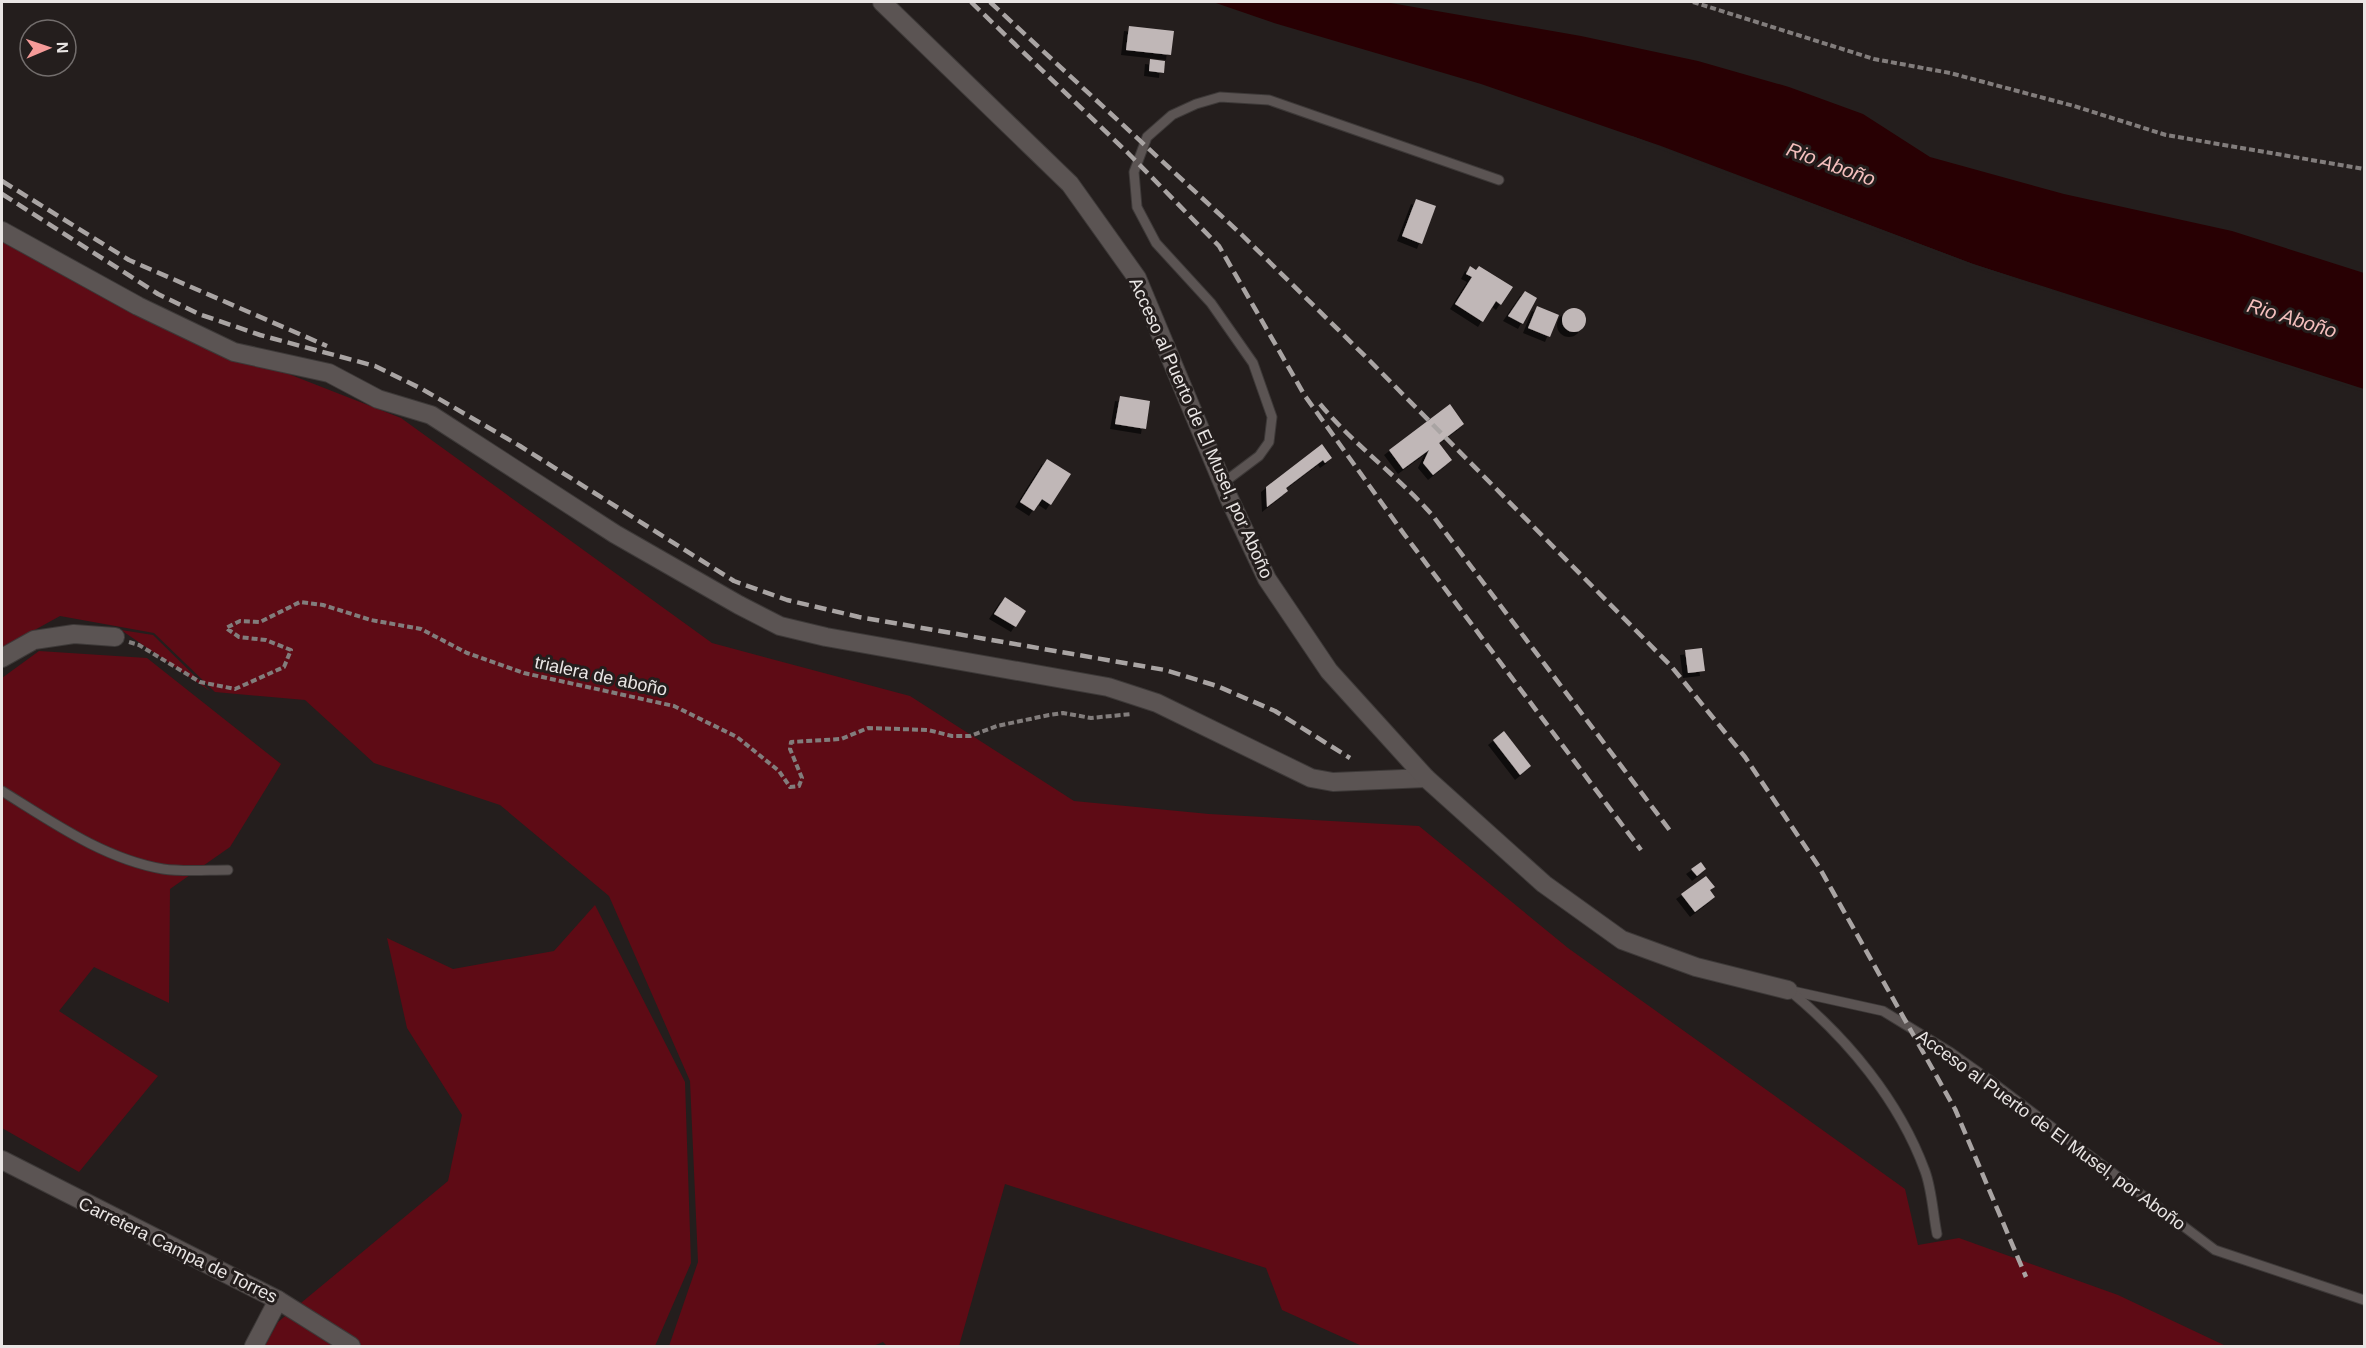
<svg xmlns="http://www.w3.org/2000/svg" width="2366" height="1348" font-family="Helvetica,sans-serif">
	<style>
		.green { fill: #5e0b15 }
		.water { fill: #280003 }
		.pier { fill: #241e1d }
		.building { fill: #c0b7b7; filter: url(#shadow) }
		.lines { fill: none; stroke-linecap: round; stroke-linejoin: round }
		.lane-casing { stroke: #3d3938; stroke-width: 11 }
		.street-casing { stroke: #3d3938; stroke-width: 20 }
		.secondary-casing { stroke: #3d3938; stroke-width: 20 }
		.path { stroke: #827d7c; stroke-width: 4; stroke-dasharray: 6 3; stroke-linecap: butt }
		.lane { stroke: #5b5453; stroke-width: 9 }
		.street { stroke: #5b5453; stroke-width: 18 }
		.secondary { stroke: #5b5453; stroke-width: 18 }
		.rail { stroke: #a9a4a3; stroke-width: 4.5; stroke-dasharray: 12 6; stroke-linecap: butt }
		.labels { text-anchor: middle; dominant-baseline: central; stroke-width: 6; stroke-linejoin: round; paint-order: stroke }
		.street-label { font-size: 18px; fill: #e9e5e4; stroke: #241e1d }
		.water-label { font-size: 20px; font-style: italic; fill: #f4bfbd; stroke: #241e1d }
	</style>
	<defs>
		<filter id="shadow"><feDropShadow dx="-5" dy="5" stdDeviation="0" flood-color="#0009"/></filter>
	</defs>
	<rect width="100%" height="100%" fill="#241e1d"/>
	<!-- green -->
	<g class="green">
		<path d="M 2,240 L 171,328 L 401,418 L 712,643 L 910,696 L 1074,801 L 1209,814 L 1419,826 L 1568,948 L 1905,1189 L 1918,1245 L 1959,1238 L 2118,1295 L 2226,1346 L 1362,1346 L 1282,1310 L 1266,1268 L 1005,1184 L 959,1346 L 887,1346 L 883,1342 L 873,1346 L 669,1346 L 698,1262 L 690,1081 L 609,896 L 500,805 L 374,763 L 305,700 L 215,692 L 154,633 L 60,616 L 2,648 Z"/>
		<path d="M 121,630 L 153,635 L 210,691 Z"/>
		<path d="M 39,651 L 147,658 L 281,764 L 230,847 L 170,889 L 169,1003 L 94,967 L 59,1011 L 158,1076 L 79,1172 L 2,1128 L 2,678 Z"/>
		<path d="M 595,905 L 685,1082 L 691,1263 L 655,1346 L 265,1346 L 278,1322 L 448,1181 L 462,1115 L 407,1028 L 387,938 L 453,969 L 554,951 Z"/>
	</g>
	<!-- water -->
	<path class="water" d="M 1213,2 L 1385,2 L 1581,36 L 1698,61 L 1789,87 L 1863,114 L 1930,157 L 2064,194 L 2232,231 L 2364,273 L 2364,389 L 1973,264 L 1661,146 L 1481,84 L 1274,23 Z"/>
	<!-- pier -->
	<path class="pier" d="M 1632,136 L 1973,264 L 2364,392 L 1972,267 L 1630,138 Z"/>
	<!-- building -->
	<g class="building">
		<path d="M 1129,26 L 1174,31 L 1171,55 L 1126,50 Z"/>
		<path d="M 1150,59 L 1165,61 L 1164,73 L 1149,71 Z"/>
		<path d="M 1416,199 L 1436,206 L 1422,244 L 1402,236 Z"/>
		<path d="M 1470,266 L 1476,270 L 1479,266 L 1513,287 L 1501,305 L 1496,301 L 1483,322 L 1455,304 L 1472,277 L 1466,274 Z"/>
		<path d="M 1525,291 L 1537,298 L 1523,324 L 1508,316 Z"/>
		<path d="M 1537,306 L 1559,315 L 1550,337 L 1528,328 Z"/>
		<circle cx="1574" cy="320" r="12"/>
		<path d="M 1120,396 L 1150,401 L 1146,429 L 1115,424 Z"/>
		<path d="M 1450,404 L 1464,424 L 1439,443 L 1452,460 L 1433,475 L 1423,463 L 1429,450 L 1403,469 L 1389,450 Z"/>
		<path d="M 1322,444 L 1332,458 L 1325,463 L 1323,460 L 1286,488 L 1288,491 L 1267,507 L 1266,487 Z"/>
		<path d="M 1047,459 L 1071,474 L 1051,505 L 1042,499 L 1034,511 L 1020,502 Z"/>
		<path d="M 1005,597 L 1026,611 L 1016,627 L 994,614 Z"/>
		<path d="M 1702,648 L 1705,671 L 1688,673 L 1685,650 Z"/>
		<path d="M 1504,731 L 1531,766 L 1520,775 L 1493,740 Z"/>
		<path d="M 1701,862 L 1706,869 L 1697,876 L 1691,869 Z"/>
		<path d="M 1706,876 L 1715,887 L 1710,890 L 1715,897 L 1695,912 L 1681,894 Z"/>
	</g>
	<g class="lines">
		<!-- lane casing -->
		<g class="lane-casing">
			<g id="lane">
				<path d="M 1223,483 L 1259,456 L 1269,442 L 1272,417 L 1253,363 L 1211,303 L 1156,243 L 1137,207 L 1134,172 L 1147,137 L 1172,115 L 1196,104 L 1220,97 L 1269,100 L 1499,180"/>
				<path d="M 2,791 C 52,822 104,859 163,869 C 183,872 207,870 228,870"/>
				<path d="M 1788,990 L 1883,1011 L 1950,1052 L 1988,1079 L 2215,1250 L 2364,1300"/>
				<path d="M 1790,991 C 1847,1038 1899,1100 1925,1171 C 1932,1190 1933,1214 1937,1234"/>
			</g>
		</g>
		<!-- street casing -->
		<g class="street-casing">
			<g id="street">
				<path d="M 2,231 L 138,306 L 234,352 L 329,373 L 378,399 L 431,415 L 615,534 L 739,605 L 780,626 L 826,637 L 1108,687 L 1157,703 L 1311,778 L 1333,782 L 1426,778"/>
				<path d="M 2,658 L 34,640 L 74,634 L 115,637"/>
				<path d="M 254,1346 L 278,1300"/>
			</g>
		</g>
		<!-- secondary casing -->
		<g class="secondary-casing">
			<g id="secondary">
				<path d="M 882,2 L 1070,184 L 1137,278 L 1228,496 L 1267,579 L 1329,671 L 1426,778 L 1544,884 L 1622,940 L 1696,967 L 1788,990"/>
				<path d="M 2,1160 L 278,1300 L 351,1346"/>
			</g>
		</g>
		<!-- path -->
		<g class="path">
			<path d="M 1693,2 L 1874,59 L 1950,73 L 2074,106 L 2166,135 L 2364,169"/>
			<path d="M 129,642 L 139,645 L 200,682 L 235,689 L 284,667 L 291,650 L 266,640 L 239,637 L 226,628 L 240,621 L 260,622 L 300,602 L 323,605 L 371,620 L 421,629 L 467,653 L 524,673 L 674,706 L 737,737 L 779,771 L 790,787 L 799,786 L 802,778 L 790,749 L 791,742 L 841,739 L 868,728 L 928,730 L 952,736 L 970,736 L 997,726 L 1049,715 L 1063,713 L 1091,718 L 1131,714"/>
		</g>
		<!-- lane -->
		<use href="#lane" class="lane"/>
		<!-- street -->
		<use href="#street" class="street"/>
		<!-- secondary -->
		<use href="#secondary" class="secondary"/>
		<!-- rail -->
		<g class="rail">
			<path d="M 971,2 L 1128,153 L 1219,246 L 1305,396 L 1404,534 L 1641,850"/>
			<path d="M 990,2 L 1242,235 L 1370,361 L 1671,666 L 1745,757 L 1819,867 L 1955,1109 L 2026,1277"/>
			<path d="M 2,181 L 129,260 L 327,346"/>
			<path d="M 2,194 L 158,294 L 199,314 L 260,335 L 375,366 L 422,389 L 520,446 L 734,581 L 787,600 L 859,617 L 1165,670 L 1217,686 L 1275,711 L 1350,758"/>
			<path d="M 1320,404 C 1354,445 1398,476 1433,516 L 1671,832"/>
		</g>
	</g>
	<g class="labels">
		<!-- street labels -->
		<g class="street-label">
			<text transform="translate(1201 428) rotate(66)">Acceso al Puerto de El Musel, por Aboño</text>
			<text transform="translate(601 676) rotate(12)">trialera de aboño</text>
			<text transform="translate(2051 1130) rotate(36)">Acceso al Puerto de El Musel, por Aboño</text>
			<text transform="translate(178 1250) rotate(26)">Carretera Campa de Torres</text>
		</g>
		<!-- water labels -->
		<g class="water-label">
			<text transform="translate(1831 164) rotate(20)">Rio Aboño</text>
			<text transform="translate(2292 318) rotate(17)">Rio Aboño</text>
		</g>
	</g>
	<!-- border -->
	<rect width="2366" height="1348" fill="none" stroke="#e9e5e4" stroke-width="6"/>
	<!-- north arrow -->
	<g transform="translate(48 48) rotate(88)"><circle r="28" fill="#241e1d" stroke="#736e6d" stroke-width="1.5"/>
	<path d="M0-4.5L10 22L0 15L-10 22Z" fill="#f59b99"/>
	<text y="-9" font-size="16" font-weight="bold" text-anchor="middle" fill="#e9e5e4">N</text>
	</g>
</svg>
